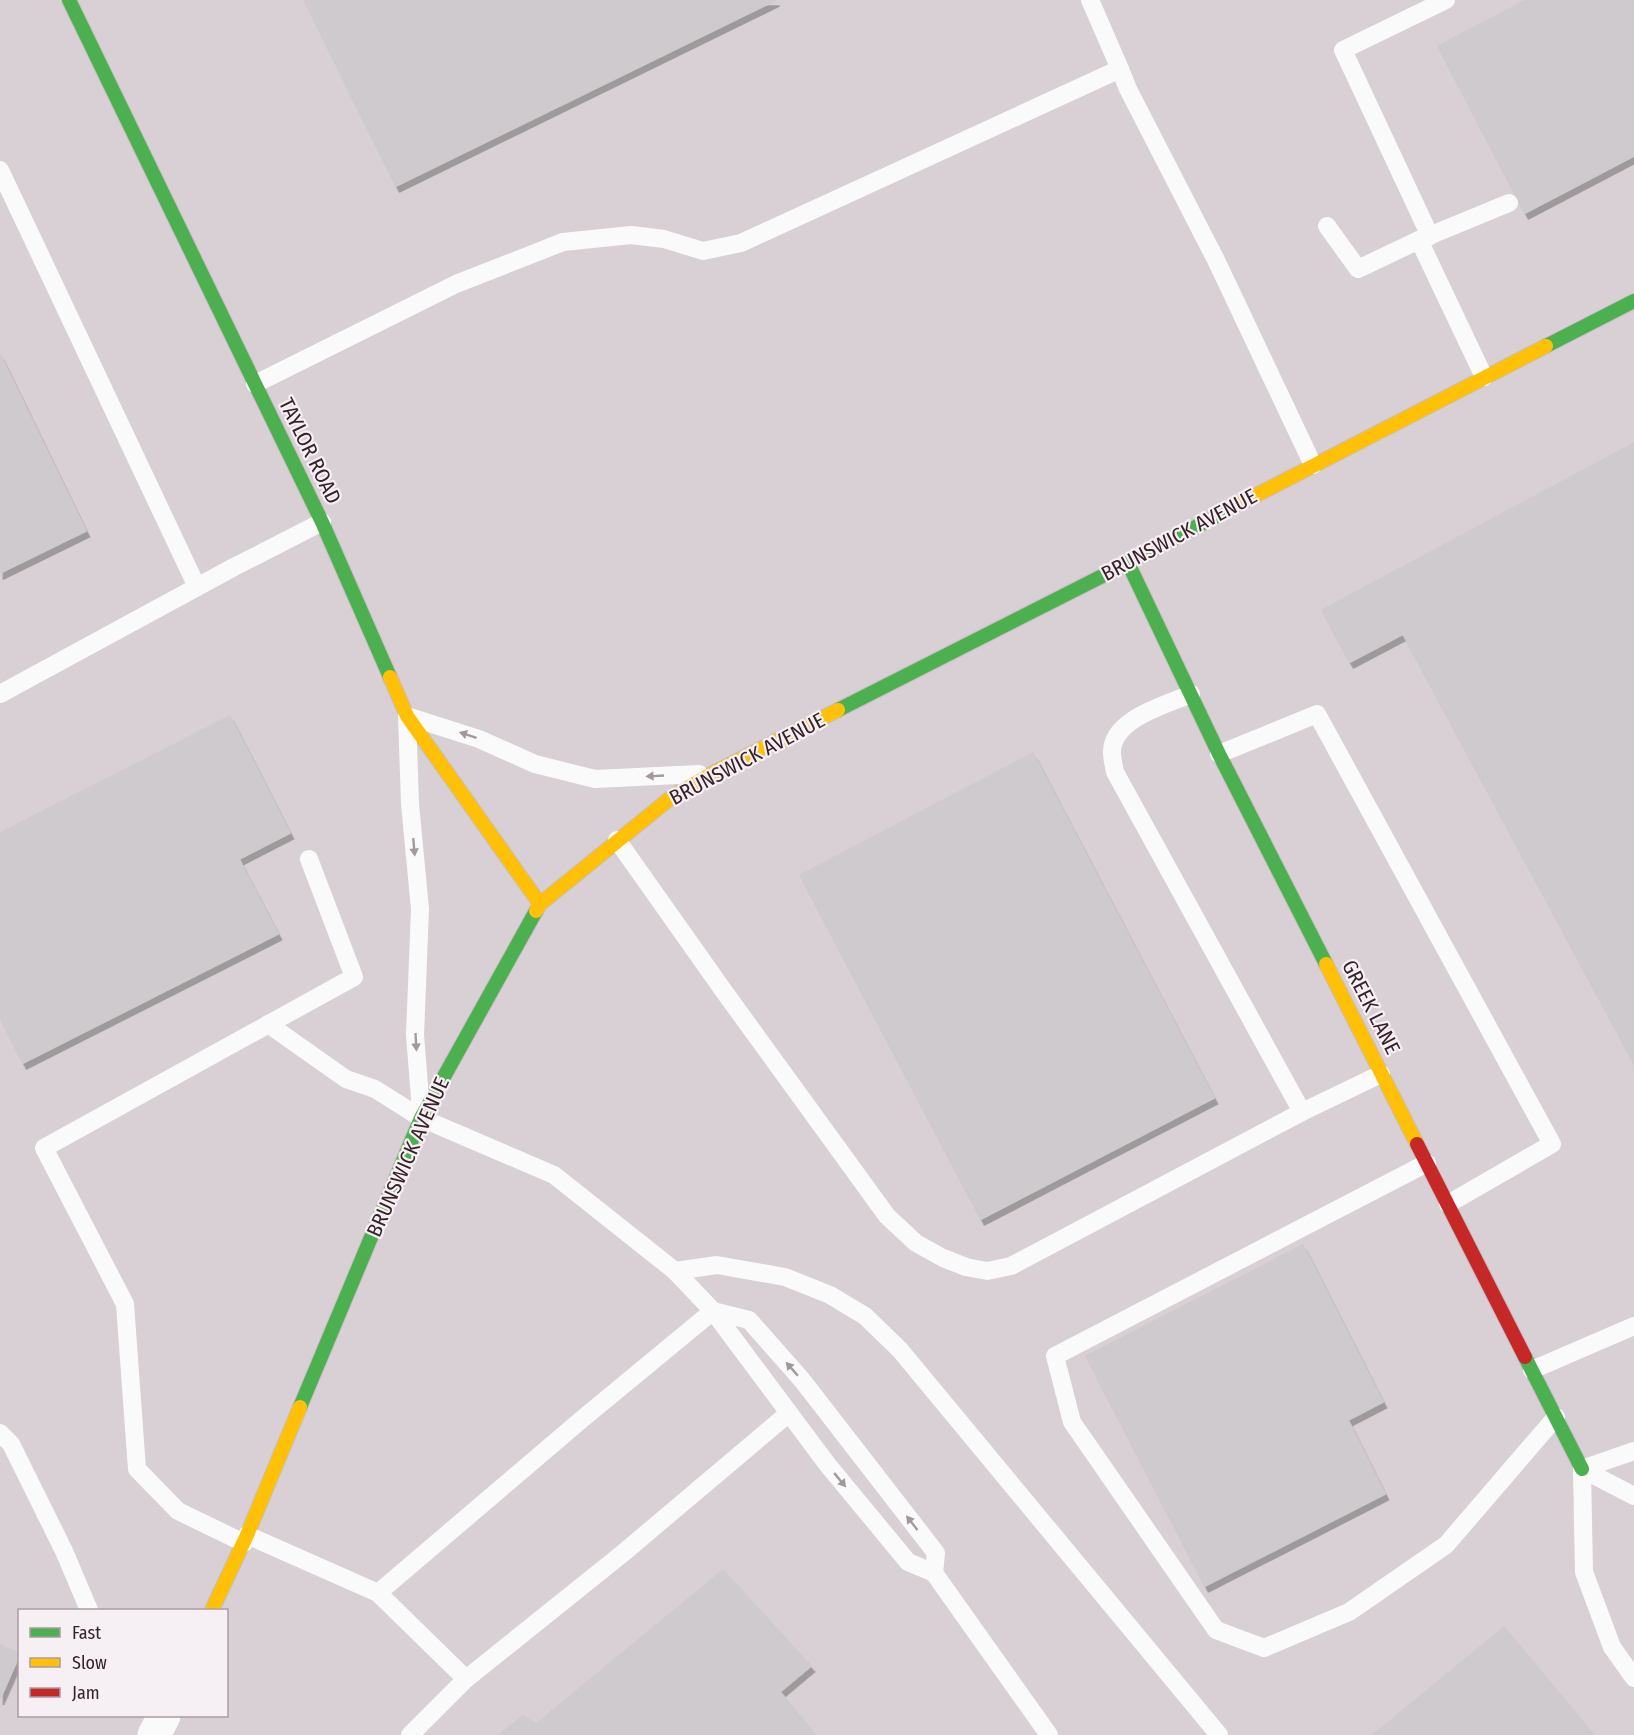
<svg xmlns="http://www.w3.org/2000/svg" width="1634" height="1735" font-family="'Fira Sans Condensed',sans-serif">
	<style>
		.built { fill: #d8d0d4; fill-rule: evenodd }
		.building { fill: #cfcacd; stroke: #d0cacd; stroke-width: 1.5; filter: url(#shadow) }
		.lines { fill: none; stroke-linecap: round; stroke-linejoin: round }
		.fast-casing { stroke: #c7bec2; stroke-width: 16 }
		.slow-casing { stroke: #c7bec2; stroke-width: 16 }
		.jam-casing { stroke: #c7bec2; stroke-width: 16 }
		.lane { stroke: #fbfafb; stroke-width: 18 }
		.street { stroke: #fbfafb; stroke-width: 33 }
		.fast { stroke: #4caf50; stroke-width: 14 }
		.slow { stroke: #ffc107; stroke-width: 14 }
		.jam { stroke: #c62828; stroke-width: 14 }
		.oneway { fill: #a3999d }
		.labels { text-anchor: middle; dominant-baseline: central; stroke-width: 4.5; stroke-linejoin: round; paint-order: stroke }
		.street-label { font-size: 21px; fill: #38222a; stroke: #f6eff4 }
	</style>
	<defs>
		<filter id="shadow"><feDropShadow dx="3.5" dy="6" stdDeviation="0" flood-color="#0004"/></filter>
	</defs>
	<rect width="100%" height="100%" fill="#e7e1e4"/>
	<!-- built -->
	<path class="built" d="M 0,0 L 1634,0 L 1634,1735 L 0,1735 ZM 20,1610 L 226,1610 L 226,1716 L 20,1716 Z"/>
	<!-- building -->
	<g class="building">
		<path d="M 304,0 L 776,0 L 396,186 Z"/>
		<path d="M 1526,0 L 1634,0 L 1634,156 L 1525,213 L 1438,46 Z"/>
		<path d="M 0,354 L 86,531 L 0,573 Z"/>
		<path d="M 1634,443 L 1634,1063 L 1403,634 L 1350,662 L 1322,610 Z"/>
		<path d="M 230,716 L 290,833 L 239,859 L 278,934 L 23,1063 L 0,1017 L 0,833 Z"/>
		<path d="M 1033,753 L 1214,1098 L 981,1219 L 800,875 Z"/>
		<path d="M 1303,1245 L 1383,1402 L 1348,1420 L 1385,1494 L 1205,1586 L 1086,1356 Z"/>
		<path d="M 723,1570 L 811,1666 L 780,1692 L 816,1735 L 499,1735 L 523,1716 L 536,1724 Z"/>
		<path d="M 1504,1627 L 1594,1735 L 1373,1735 Z"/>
		<path d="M 0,1645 L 20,1654 L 0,1699 Z"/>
	</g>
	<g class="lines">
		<!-- fast casing -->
		<g class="fast-casing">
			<g id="fast">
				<path d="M 69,0 L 322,522 L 390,677"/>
				<path d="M 1546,346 L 1634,301"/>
				<path d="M 1128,563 L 1219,754 L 1326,964"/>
				<path d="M 838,710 L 1128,563 L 1237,505"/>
				<path d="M 1525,1357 L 1582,1469"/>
				<path d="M 300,1407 L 421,1118 L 536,911"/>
			</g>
		</g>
		<!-- slow casing -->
		<g class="slow-casing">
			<g id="slow">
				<path d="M 1237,505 L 1546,346"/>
				<path d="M 390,677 L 407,716 L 540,904"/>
				<path d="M 536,911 L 540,904 L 673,796 L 713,773 L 838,710"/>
				<path d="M 1326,964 L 1417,1144"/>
				<path d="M 212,1610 L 247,1535 L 300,1407"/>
			</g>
		</g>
		<!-- jam casing -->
		<g class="jam-casing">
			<path id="jam" d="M 1417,1144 L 1525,1357"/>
		</g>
		<!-- lane -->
		<g class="lane">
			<path d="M 1120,69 L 1128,89 L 1216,260 L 1313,465"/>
			<path d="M 0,170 L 197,587"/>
			<path d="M 1327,226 L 1358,269 L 1419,240"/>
			<path d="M 1430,236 L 1343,50 L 1446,0"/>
			<path d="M 1484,377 L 1419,240 L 1509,203"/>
			<path d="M 255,384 L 456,284 L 563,242 L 631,235 L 664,239 L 703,251 L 741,243 L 1120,69 L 1090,0"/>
			<path d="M 0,694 L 234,567 L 322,522"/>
			<path d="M 1191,694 C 1166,705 1111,719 1112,753 C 1112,759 1114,766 1115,772 L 1302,1112"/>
			<path d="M 1219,754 L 1317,714 L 1552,1144 L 1448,1204"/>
			<path d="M 617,840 L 723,990 L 887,1216 L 916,1243 L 943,1258 L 966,1267 L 987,1271 L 1011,1266 L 1302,1112 L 1381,1074"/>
			<path d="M 268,1024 L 346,1079 L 375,1089 L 421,1118 L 554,1175 L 675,1271 L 713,1311 L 827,1464 L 908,1562 L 934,1573 L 1049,1735"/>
			<path d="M 421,1111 L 415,1035 L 420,909 L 410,804 L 407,716 L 479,739 L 535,764 L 595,779 L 699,774"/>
			<path d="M 1427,1163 L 1055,1356 L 1072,1422 L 1216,1630 L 1264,1648 L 1349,1612 L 1446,1545 L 1556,1417"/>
			<path d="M 675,1271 L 717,1265 L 785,1277 L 830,1295 L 865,1316 L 900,1350 L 1219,1735"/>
			<path d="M 713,1311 L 749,1320 L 802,1380 L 936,1553 L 934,1573"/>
			<path d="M 1532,1370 L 1634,1326"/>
			<path d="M 0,1433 L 11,1444 L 64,1551 L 89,1610"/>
			<path d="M 1582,1469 L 1584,1572 L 1612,1647 L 1634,1678"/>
			<path d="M 1582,1469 L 1634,1496"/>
			<path d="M 1582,1469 L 1634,1451"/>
			<path d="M 247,1535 L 378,1593 L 466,1679"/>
			<path d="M 244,1543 L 178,1511 L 137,1469 L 125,1304 L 44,1148 L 354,977 L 309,859"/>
			<path d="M 378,1593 L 581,1420 L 713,1311"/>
			<path d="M 410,1735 L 466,1679 L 622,1554 L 789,1413"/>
		</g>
		<!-- street -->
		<path class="street" d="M 154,1735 L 164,1716"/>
		<!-- fast -->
		<use href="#fast" class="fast"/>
		<!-- slow -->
		<use href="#slow" class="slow"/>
		<!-- jam -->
		<use href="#jam" class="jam"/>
	</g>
	<!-- one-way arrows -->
	<defs><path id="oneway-solid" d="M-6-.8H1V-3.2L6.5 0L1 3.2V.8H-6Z" transform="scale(1.5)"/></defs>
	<g class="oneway">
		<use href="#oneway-solid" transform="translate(468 735) rotate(-162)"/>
		<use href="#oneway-solid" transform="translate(655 776) rotate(177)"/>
		<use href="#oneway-solid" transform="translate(414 847) rotate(85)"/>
		<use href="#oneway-solid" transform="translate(416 1042) rotate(87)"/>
		<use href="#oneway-solid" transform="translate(792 1369) rotate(-131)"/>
		<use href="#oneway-solid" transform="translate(840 1480) rotate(50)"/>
		<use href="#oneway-solid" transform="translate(912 1523) rotate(-128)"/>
	</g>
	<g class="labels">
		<!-- street labels -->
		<g class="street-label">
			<text transform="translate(310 451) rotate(64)">TAYLOR ROAD</text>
			<text transform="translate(1179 535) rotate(-28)">BRUNSWICK AVENUE</text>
			<text transform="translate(747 759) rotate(-28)">BRUNSWICK AVENUE</text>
			<text transform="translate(1371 1007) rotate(63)">GREEK LANE</text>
			<text transform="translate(408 1157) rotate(-66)">BRUNSWICK AVENUE</text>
		</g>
	</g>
	<!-- legend -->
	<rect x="18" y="1609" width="210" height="108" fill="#f6eff4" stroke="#aa9da3" stroke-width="1.5"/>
	<rect x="30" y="1628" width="30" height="9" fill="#4caf50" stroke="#aa9da3" stroke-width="1.5"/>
	<text x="72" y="1639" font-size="18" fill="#38222a">Fast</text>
	<rect x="30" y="1658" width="30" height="9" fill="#ffc107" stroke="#aa9da3" stroke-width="1.5"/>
	<text x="72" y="1669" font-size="18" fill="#38222a">Slow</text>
	<rect x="30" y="1688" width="30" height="9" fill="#c62828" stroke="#aa9da3" stroke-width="1.5"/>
	<text x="72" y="1699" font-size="18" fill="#38222a">Jam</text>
</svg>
